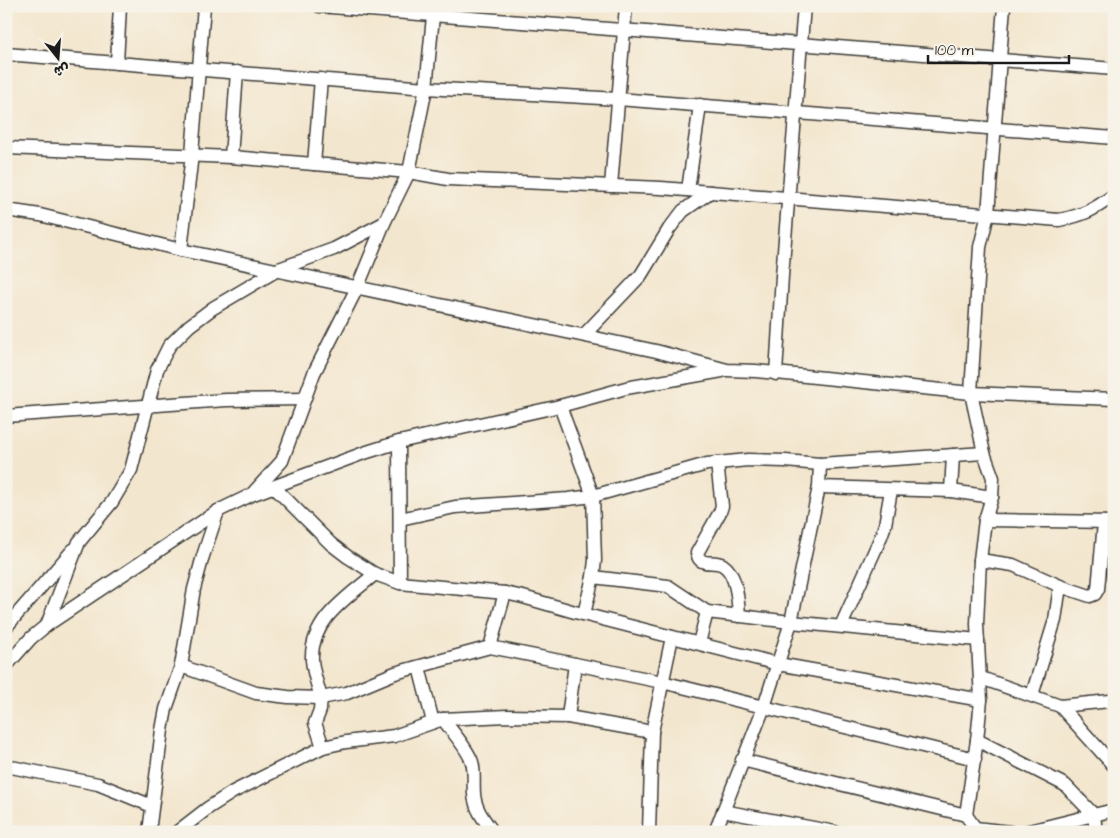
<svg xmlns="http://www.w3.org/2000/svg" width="1120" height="838" font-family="'Architects Daughter','Playpen Sans Arabic',sans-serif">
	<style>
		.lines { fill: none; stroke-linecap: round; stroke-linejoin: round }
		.minor-casing { stroke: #3c3a37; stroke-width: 15 }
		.minor { stroke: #fff; stroke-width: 12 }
	</style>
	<rect width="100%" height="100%" fill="#f7f3e8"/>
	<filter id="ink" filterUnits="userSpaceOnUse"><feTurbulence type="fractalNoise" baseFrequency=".02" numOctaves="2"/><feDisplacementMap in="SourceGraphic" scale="10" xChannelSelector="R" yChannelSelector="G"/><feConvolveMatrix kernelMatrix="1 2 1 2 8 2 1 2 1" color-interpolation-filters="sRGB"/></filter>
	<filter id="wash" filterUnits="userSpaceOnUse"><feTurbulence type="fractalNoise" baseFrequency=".0096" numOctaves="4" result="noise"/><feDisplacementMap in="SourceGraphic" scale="20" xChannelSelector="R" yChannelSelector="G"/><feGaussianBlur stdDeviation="1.12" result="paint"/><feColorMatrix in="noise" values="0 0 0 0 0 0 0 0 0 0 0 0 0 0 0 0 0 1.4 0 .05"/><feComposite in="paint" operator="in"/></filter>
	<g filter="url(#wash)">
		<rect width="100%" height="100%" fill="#f3e6ce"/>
	</g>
	<g filter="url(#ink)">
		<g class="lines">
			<!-- minor casing -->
			<g class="minor-casing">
				<g id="minor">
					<path d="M 319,6 L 1114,69"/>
					<path d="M 6,54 L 426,88 L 618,99 L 1114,138"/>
					<path d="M 117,63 L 120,6"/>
					<path d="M 6,148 L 231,157 L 409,172 L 448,179 L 661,188 L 1059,220 C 1084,215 1094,210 1114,195"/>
					<path d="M 231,157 L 237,72"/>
					<path d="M 314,164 L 321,79"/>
					<path d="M 611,186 L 626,6"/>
					<path d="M 688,190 L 700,105"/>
					<path d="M 6,210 L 40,215 L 181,250 L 656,351 L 727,370 L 756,371 L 971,393 L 1114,399"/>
					<path d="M 181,250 L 192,154 L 204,6"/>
					<path d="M 584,335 L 641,275 L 669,229 L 683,211 L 710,192"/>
					<path d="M 776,374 L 782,276 L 804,6"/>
					<path d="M 560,406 L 593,496 L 595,560 L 593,577 L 584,614"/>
					<path d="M 6,416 L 226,400 L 304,399"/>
					<path d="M 399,442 L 400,583"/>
					<path d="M 717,463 L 722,506 L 720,512 L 697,553 C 700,568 713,559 723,565 C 737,574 738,601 739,616"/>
					<path d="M 819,487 L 951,491 L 992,497"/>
					<path d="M 275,488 L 331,544 L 348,557 L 375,574 L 400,583 L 505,593 L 523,597 L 575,612 L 778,664 L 981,700"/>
					<path d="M 951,491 L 953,455"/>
					<path d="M 253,493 L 282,461 L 314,373 L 358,286 L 384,223 L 409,172 L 426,88 L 434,6"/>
					<path d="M 400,519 L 455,507 L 568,499 L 593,496 L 707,464 L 748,460 L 785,461 L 820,464 L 984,453"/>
					<path d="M 985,520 L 1114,522"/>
					<path d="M 980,560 L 1013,565 L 1060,586"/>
					<path d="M 593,577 L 668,586 L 707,612"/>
					<path d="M 47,625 L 218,511 L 251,495 L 364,453 L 399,442 L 560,406 L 626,388 L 722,371"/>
					<path d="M 841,626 L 880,539 L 885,525 L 891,490"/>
					<path d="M 6,627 L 73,550"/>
					<path d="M 699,643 L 707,612 L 791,622 L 978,640"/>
					<path d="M 490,647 L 575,664 L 568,717"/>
					<path d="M 575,664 L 662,682 L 975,759"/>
					<path d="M 6,666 L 31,638 L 47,625 L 79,542 L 112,502 L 131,470 L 157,370 L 169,346 L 189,326 L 213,308 L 279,269 L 334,249 L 384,223"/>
					<path d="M 181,666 L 256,693 L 288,697 L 321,698 C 318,686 313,673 312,660 C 310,620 348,597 375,574"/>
					<path d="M 419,667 L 433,722"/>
					<path d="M 981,678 L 1060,706 L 1114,766"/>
					<path d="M 1032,695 L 1055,620 L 1060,586 L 1090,596 L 1095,594 L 1098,589 L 1104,523"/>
					<path d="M 1060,706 L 1110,701 L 1114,699"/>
					<path d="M 443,719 C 452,732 467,747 472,762 C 475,772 473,783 474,794 C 475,809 484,820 493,832"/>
					<path d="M 977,740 L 1065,785 L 1094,815 L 1096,832"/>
					<path d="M 323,747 L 315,723 L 320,710 L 321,698 L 347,693 L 395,673 L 490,647 L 505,593"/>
					<path d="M 742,760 L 966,815"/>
					<path d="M 6,766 L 98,784 L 152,806"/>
					<path d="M 723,811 L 835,832"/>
					<path d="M 975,828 L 1010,832"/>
					<path d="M 149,832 L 162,730 L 166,709 L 181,666 L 194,589 L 203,556 L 218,511"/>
					<path d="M 177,832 L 208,808 L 233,792 L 323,747 L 346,742 L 394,736 L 443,719 L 507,716 L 568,717 L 652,732"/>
					<path d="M 649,832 L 652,732 L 672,637"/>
					<path d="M 715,832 L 764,707 L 791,622 L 819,487 L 820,464"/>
					<path d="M 975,832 L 975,828 L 966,815 L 977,740 L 981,700 L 977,624 L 980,560 L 985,520 L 992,497 L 993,478 L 984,453 L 971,393 L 980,247 L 988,214 L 1004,6"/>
					<path d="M 1025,832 L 1114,810"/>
				</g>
			</g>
			<!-- minor -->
			<use href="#minor" class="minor"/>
		</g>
	</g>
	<!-- margin -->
	<rect width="1120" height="838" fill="none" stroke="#f7f3e8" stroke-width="25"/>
	<!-- north arrow -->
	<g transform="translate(58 58) rotate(163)" stroke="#f7f3e8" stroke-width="4" paint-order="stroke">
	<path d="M0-4L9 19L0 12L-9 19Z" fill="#1c1c1c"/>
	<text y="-8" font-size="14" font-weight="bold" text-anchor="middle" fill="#1c1c1c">ش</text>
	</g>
	<!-- scale -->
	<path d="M928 55v8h141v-8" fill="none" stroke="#1c1c1c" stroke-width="2.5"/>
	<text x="935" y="55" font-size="15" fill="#1c1c1c" stroke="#f7f3e8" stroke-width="4" paint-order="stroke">100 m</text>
</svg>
